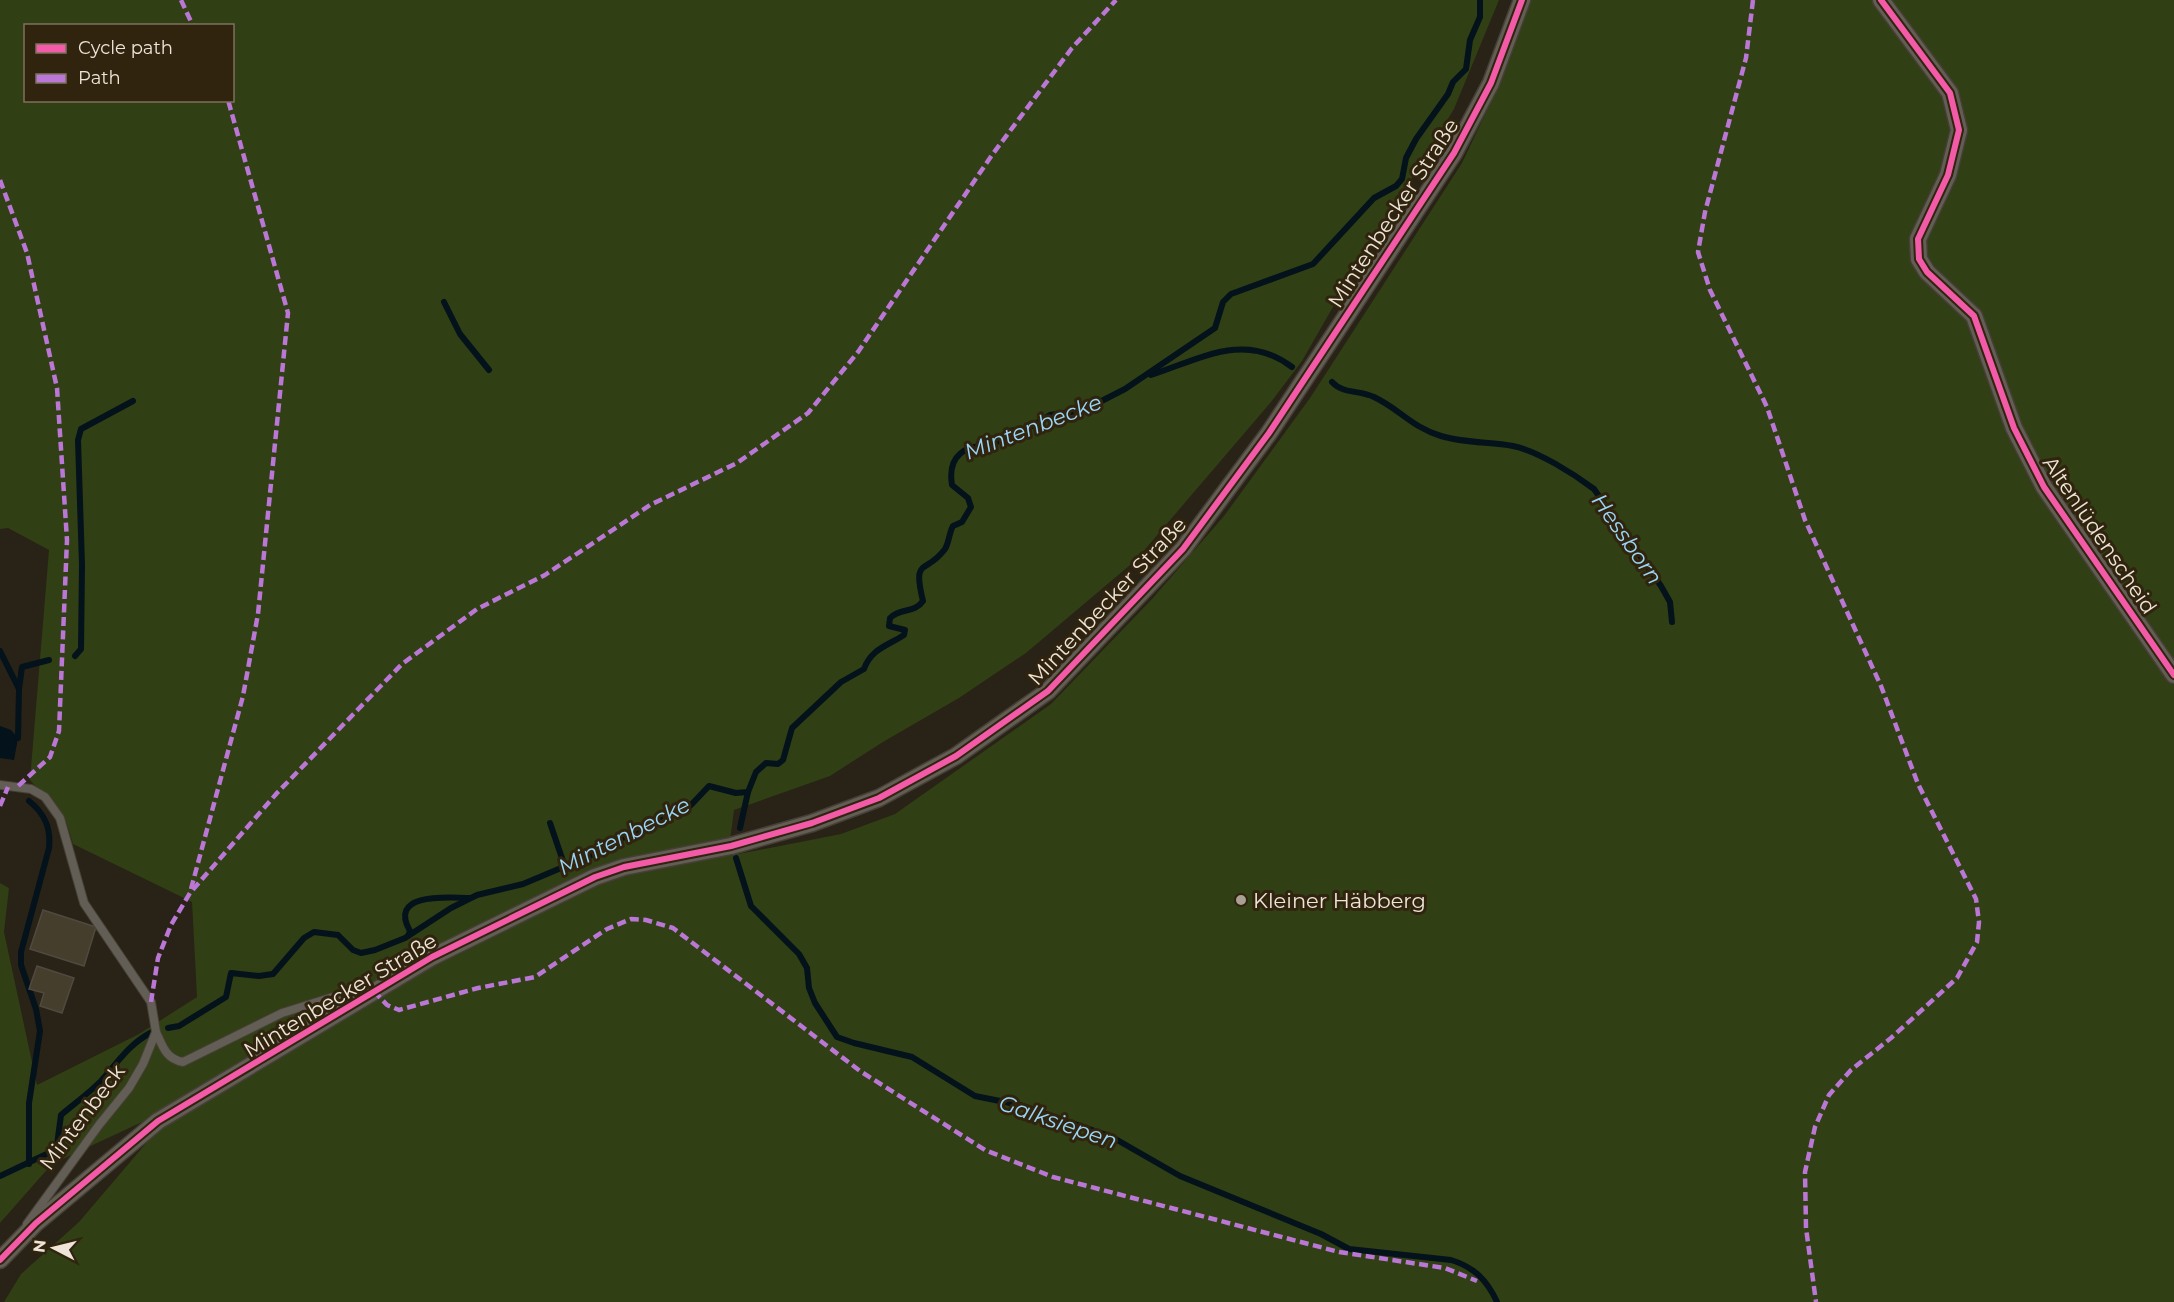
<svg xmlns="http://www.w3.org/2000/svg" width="2174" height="1302" font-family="Montserrat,sans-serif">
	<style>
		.green { fill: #303f14; fill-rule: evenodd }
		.water { fill: #04121b }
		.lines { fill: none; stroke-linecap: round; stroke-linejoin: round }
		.stream { stroke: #04121b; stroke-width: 6 }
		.building { fill: #463e2d; stroke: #504940; stroke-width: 1.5 }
		.lane-casing { stroke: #463f36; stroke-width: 10 }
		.street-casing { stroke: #463f36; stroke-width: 19 }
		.lane { stroke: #635e55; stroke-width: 8 }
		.street { stroke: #635e55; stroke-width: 16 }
		.quiet { stroke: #ba77d6; stroke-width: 4.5; stroke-dasharray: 9 4.5; stroke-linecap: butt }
		.cycleway-casing { stroke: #31240e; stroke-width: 10 }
		.cycleway { stroke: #f35aa7; stroke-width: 6 }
		.poi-dot { fill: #a9a194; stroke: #31240e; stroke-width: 2 }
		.labels { text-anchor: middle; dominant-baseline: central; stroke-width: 6; stroke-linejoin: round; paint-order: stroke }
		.street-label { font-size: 21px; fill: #eee5d8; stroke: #31240e }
		.poi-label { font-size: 21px; fill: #eee5d8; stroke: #31240e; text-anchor: start }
		.water-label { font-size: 22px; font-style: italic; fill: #99d6f8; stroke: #31240e }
	</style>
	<rect width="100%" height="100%" fill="#292216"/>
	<!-- green -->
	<path class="green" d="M 0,0 L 1499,0 L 1454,109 L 1341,293 L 1302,361 L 1271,402 L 1136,560 L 1026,653 L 959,698 L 883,742 L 830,776 L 734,810 L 728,856 L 841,834 L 895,814 L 1051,704 L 1152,599 L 1224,516 L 1310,398 L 1462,163 L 1500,83 L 1531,0 L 2174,0 L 2174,1302 L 4,1302 L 21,1274 L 79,1222 L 171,1114 L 170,1109 L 52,1164 L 0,1223 L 0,883 L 9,888 L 4,932 L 37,1085 L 139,1034 L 197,997 L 192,902 L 73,844 L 66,821 L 30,780 L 49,550 L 8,528 L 0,529 ZM 26,26 L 232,26 L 232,100 L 26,100 Z"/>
	<!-- water -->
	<path class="water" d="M 0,726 L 11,730 L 18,738 L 14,760 L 0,758 Z"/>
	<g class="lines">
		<!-- stream -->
		<g class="stream">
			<path d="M 444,302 L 460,334 L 489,370"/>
			<path d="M 1151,375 C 1200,359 1245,331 1292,367"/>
			<path d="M 1332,382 C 1343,394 1359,390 1374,397 C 1398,408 1413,428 1441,436 C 1464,443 1490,442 1513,446 C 1538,451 1574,474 1594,489 L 1661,586 L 1670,602 L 1672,622"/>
			<path d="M 0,651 L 19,689 L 18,738"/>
			<path d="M 75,656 L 81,649 L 82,565 L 78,440 L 81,429 L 133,401"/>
			<path d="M 19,689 L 22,667 L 49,660"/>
			<path d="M 550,823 L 565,867"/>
			<path d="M 740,828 L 748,792"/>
			<path d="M 736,858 L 751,906 L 799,954 L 807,968 L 809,988 L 815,1003 L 837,1037 L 854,1043 L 912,1057 L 975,1096 L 1020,1105 L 1112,1137 L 1180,1176 L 1321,1234 L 1349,1249 L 1451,1260 C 1474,1267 1487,1280 1497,1302"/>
			<path d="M 408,936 L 410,931 C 388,893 445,897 469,898"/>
			<path d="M 168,1028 L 179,1026 L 226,997 L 231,973 L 259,976 L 273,974 L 304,938 L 314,932 L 338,935 L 353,950 L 361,953 L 375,950 L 405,938 L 451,908 L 477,895 L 523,884 L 592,855 L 614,840 L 638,834 L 664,814 L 678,812 L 691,805 L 709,786 L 736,793 L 748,792 L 756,772 L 766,763 L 778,764 L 783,760 L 792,728 L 841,682 L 864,669 C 871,649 887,646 904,635 L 905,630 L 889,626 L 890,618 C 901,607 914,614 923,601 C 912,556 926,575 945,549 C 949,543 949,533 953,526 L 962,522 L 971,507 L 968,498 L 952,485 C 947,455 966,444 992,446 L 1010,431 L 1028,428 L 1050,415 L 1084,410 L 1125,389 L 1215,328 L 1223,302 L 1231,294 L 1313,264 L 1374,198 L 1396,186 L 1402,179 L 1406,158 L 1416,139 L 1448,94 L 1453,82 L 1466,69 L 1470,40 L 1480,17 L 1480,0"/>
			<path d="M 29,1164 L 29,1103 L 40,1031 L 36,1009 L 21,965 L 21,952 L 49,848 C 51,828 45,814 29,801"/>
			<path d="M 0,1176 L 53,1151 L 57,1145 L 61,1115 C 74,1104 89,1093 101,1081 C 118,1062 129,1044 152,1032"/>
		</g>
	</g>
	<!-- building -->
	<g class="building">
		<path d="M 43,910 L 96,927 L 84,966 L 30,949 Z"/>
		<path d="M 37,966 L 74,978 L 62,1013 L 40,1006 L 44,993 L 29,989 Z"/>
	</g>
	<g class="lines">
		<!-- lane casing -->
		<g class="lane-casing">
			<g id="lane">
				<path d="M 0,785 L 31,789 L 45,797 L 60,818 L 84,903 L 151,1002 L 156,1032 L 143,1064 L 129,1088 L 99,1125 L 27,1224"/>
				<path d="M 156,1032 C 163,1047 166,1059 183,1062 L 282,1013 L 336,996 L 365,992"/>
			</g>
		</g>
		<!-- street casing -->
		<g class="street-casing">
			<g id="street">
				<path d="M 1881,0 L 1950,93 L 1959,130 L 1948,175 L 1918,239 L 1919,259 L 1927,272 L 1974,316 L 2014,428 L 2044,487 L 2174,675"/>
				<path d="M 0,1260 L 36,1223 L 158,1121 L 432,957 L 595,877 L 624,867 L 731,846 L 812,823 L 879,798 L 956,756 L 1048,691 L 1183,549 L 1269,433 L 1454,153 L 1491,83 L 1522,0"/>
			</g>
		</g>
		<!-- lane -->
		<use href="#lane" class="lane"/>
		<!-- street -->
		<use href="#street" class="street"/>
		<!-- quiet -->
		<g class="quiet">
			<path d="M 181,0 L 193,26"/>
			<path d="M 1753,0 L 1746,58 L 1705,212 L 1698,252 L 1710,290 L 1767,407 L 1805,520 L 1881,686 L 1918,784 L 1976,899 L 1979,922 L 1977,942 L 1957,978 L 1891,1038 L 1851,1070 L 1829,1095 L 1815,1127 L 1805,1172 L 1806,1228 L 1816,1302"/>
			<path d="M 0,180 L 27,253 L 57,388 L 67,540 L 59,731 L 50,757 L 17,787"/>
			<path d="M 0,806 L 8,787"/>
			<path d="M 191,889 L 243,696 L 258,614 L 288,313 L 228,100"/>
			<path d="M 374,991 L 387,1005 L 399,1010 L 478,988 L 535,977 L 607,929 L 631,919 L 646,920 L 673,928 L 860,1071 L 985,1150 L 1053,1177 L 1339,1252 L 1445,1268 L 1477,1281"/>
			<path d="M 151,1002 L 158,958 L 171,925 L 190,893 L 277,793 L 402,664 L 477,609 L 545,575 L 650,505 L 737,463 L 808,413 L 858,352 L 992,155 L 1072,48 L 1116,0"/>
		</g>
		<!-- cycleway casing -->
		<g class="cycleway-casing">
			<g id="cycleway">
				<path d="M 1881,0 L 1950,93 L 1959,130 L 1948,175 L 1918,239 L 1919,259 L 1927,272 L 1974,316 L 2014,428 L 2044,487 L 2174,675"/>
				<path d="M 0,1260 L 36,1223 L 158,1121 L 432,957 L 595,877 L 624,867 L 731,846 L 812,823 L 879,798 L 956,756 L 1048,691 L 1183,549 L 1269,433 L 1454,153 L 1491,83 L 1522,0"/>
			</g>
		</g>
		<!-- cycleway -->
		<use href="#cycleway" class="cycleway"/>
	</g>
	<!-- markers -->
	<circle class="poi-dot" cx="1241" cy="900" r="6"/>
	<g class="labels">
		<!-- street labels -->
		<g class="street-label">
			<text transform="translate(1393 213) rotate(-57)">Mintenbecker Straße</text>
			<text transform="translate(2100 535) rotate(56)">Altenlüdenscheid</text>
			<text transform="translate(1107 601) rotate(-47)">Mintenbecker Straße</text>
			<text transform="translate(340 995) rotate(-31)">Mintenbecker Straße</text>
			<text transform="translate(82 1117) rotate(-53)">Mintenbeck</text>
		</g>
		<!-- poi labels -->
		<g class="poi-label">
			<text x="1253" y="900">Kleiner Häbberg</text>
		</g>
		<!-- water labels -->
		<g class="water-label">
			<text transform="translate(1033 427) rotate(-21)">Mintenbecke</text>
			<text transform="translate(1627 539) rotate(55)">Hessborn</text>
			<text transform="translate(624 836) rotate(-27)">Mintenbecke</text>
			<text transform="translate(1058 1122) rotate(19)">Galksiepen</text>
		</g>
	</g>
	<!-- legend -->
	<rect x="24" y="24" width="210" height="78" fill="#31240e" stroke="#7d715f" stroke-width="1.5"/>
	<rect x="36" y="44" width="30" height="9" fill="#f35aa7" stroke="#7d715f" stroke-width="1.5"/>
	<text x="78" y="54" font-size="18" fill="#eee5d8">Cycle path</text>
	<rect x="36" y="74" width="30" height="9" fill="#ba77d6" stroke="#7d715f" stroke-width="1.5"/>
	<text x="78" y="84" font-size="18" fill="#eee5d8">Path</text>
	<!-- north arrow -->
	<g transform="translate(54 1248) rotate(277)" stroke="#31240e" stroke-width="4.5" paint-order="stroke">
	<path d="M0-4.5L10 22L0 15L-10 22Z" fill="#eee5d8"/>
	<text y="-9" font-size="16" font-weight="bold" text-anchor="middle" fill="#eee5d8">N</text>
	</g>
</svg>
